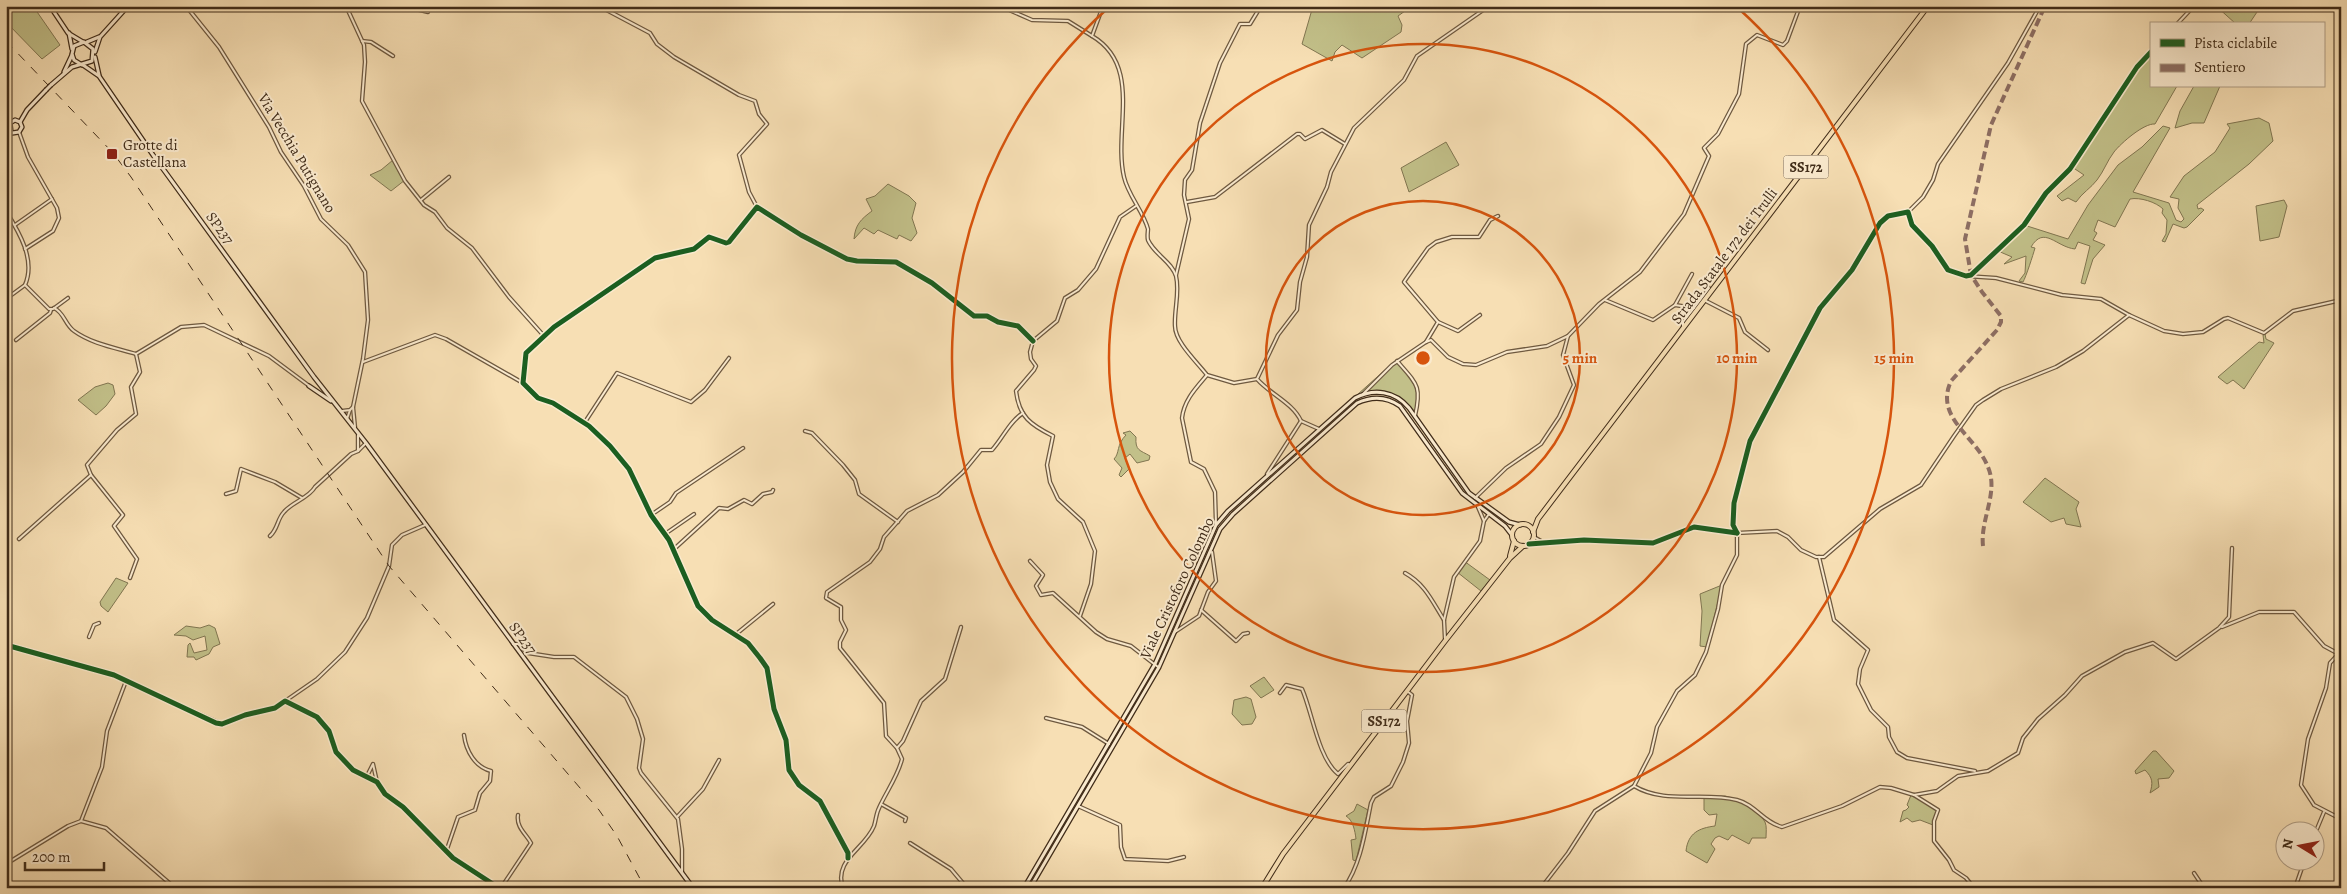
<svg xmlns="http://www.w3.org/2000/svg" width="2347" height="894" font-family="Alegreya,serif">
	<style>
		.green { fill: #c2c089; stroke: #817651 }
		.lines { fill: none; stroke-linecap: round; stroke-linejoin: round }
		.street-casing { stroke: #6e5940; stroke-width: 4.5 }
		.secondary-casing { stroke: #402c19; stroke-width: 5.5 }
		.primary-casing { stroke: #402c19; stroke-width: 6 }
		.street { stroke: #faeace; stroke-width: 2 }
		.secondary { stroke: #faeace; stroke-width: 3 }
		.primary { stroke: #f7dfb4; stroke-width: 4 }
		.rail { stroke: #402c19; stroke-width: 1; stroke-dasharray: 9 9; stroke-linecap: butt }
		.secondary-bridge-casing { stroke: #402c19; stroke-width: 5.5; stroke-linecap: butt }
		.secondary-bridge { stroke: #faeace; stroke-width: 3 }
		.quiet { stroke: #8d6e63; stroke-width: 4; stroke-dasharray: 8 4; stroke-linecap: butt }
		.cycleway-casing { stroke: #faeace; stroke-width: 8 }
		.cycleway { stroke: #1b5e20; stroke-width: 5 }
		.ring { fill: none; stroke: #d7540d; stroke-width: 2.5 }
		.poi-dot { fill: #8f2418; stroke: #faeace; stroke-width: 2 }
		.labels { text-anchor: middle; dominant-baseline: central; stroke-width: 4; stroke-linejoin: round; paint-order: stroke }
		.shield { fill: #faeace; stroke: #78654f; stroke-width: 1 }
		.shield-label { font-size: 14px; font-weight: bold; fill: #402c19 }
		.poi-label { font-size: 15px; fill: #402c19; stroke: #faeace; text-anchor: start }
		.street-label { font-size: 15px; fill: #402c19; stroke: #faeace }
		.centre { fill: #d7540d; stroke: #faeace; stroke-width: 2.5 }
		.ring-label { font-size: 15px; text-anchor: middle; font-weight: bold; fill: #d7540d; stroke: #faeace; stroke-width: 4; stroke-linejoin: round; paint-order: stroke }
	</style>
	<rect width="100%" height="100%" fill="#f7dfb4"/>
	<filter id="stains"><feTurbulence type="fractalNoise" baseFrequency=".004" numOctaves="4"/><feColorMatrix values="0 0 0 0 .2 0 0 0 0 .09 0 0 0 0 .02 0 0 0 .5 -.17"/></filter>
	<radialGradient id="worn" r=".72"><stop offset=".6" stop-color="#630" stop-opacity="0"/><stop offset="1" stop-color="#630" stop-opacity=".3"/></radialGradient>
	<!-- green -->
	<g class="green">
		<path d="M 6,6 L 33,6 L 60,45 L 42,59 L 6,22 Z"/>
		<path d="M 1313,6 L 1401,6 L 1405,11 L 1398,16 L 1402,25 L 1401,32 L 1362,58 L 1342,45 L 1335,52 L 1332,61 L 1302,44 Z"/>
		<path d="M 2216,6 L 2261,6 L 2249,24 L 2236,24 Z"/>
		<path d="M 2151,52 L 2151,86 L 2177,86 L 2155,124 C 2144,123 2121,143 2114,152 C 2107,161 2104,171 2097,180 C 2091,188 2082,193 2076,202 L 2068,198 L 2062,201 L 2057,196 L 2084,175 L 2072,167 L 2134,73 Z"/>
		<path d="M 2194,86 L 2220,86 L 2204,123 L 2192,123 L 2175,128 L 2180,111 Z"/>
		<path d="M 2259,118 L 2269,123 L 2273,141 L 2249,164 L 2197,205 L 2198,209 L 2201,208 L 2204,210 L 2187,227 L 2184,228 L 2173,224 L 2165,242 L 2162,241 L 2166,234 L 2167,220 L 2162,213 L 2163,209 C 2156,202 2140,197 2130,199 L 2115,227 L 2098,220 L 2094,231 L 2097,233 L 2093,240 L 2105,245 L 2093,259 L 2085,284 L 2081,283 L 2090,246 L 2078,242 L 2075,249 C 2056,247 2044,225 2031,247 L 2035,248 C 2033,255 2026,277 2023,282 L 2019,281 L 2025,273 L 2026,256 L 2004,264 L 2012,257 L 1998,251 L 2024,225 L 2068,239 L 2088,205 L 2118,165 L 2142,147 L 2163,126 L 2170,128 L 2133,192 L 2169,203 L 2176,220 L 2181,222 L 2184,219 L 2178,208 L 2179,199 L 2170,197 L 2184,176 L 2215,152 L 2230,128 L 2227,124 Z"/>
		<path d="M 1446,142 L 1459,165 L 1409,192 L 1401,168 Z"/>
		<path d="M 393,160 L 405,180 L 391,191 L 370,175 L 381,170 Z"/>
		<path d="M 888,184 L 909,196 L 916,203 L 912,218 L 917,233 L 911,241 L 899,235 L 897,239 L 878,230 L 874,234 L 864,228 L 854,239 C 855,225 861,219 872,211 L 866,199 L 875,196 Z"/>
		<path d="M 2284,200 L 2287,206 L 2279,237 L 2260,241 L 2256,206 Z"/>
		<path d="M 2265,334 L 2266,339 L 2274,343 L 2244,389 L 2233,380 L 2227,384 L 2218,377 L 2259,342 L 2264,343 L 2263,335 Z"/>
		<path d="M 1396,360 C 1409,376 1423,390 1415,412 C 1399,392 1381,387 1357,395 Z"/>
		<path d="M 108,383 L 113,385 L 115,394 L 106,406 L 96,415 L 78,400 L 95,387 Z"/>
		<path d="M 1130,431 L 1136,437 C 1135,451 1140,450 1150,456 L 1149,460 L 1137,463 L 1130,454 L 1125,458 L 1129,469 L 1121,477 L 1119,475 L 1122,468 L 1114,459 C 1120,453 1116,445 1126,435 L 1123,433 Z"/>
		<path d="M 2045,478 L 2079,502 L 2076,509 L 2081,527 L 2066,524 L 2064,518 L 2051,522 L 2023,502 Z"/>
		<path d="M 1464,561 L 1490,580 L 1481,591 L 1457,572 Z"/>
		<path d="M 116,578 L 128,583 L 108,612 L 101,606 L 100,602 Z"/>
		<path d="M 1722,585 L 1707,647 L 1700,646 L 1702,611 L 1700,594 Z"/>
		<path d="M 209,625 L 215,628 L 220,644 L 213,647 L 209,654 L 196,660 L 194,657 L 187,657 L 188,645 L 190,643 L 194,653 L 207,650 L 205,636 L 193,640 L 186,636 L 174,635 L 186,626 L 200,628 Z"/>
		<path d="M 1264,677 L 1274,690 L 1261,698 L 1250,686 Z"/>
		<path d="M 1246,697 L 1251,699 L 1256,717 L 1252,724 L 1242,725 L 1232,714 L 1234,700 Z"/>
		<path d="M 2153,751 L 2156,751 L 2174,771 L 2169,778 L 2158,779 L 2159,787 L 2150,793 C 2153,783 2153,778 2145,770 L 2136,774 L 2135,771 Z"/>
		<path d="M 1911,795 L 1937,810 L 1933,825 L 1920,820 L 1912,822 L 1907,818 L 1900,822 L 1903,811 L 1906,810 L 1909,807 L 1907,805 Z"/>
		<path d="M 1725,796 C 1739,799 1758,808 1765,822 C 1767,826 1766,833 1766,838 L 1752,838 L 1749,844 L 1732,835 L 1728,840 L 1719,836 L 1715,838 L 1711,844 L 1715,849 L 1707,863 L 1686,851 C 1688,833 1699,828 1715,826 L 1717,814 L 1709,815 L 1704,810 L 1704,797 Z"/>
		<path d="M 1357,804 L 1368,810 L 1356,861 L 1353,860 L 1351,840 L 1356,839 C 1355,831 1353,820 1346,816 L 1354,811 Z"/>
	</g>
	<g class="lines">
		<!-- street casing -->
		<g class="street-casing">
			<g id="street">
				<path d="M 186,6 L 219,47 L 269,127 L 281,152 L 304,186 L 321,219 L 348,245 L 365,272 L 368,320 L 363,359 L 353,407"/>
				<path d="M 346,6 L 364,45 L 365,62 L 362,101 L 405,181 L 424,205 L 435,212 L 447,228 L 472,248 L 509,297 L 544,336"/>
				<path d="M 403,6 L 428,12"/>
				<path d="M 599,6 L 650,33 L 657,44 L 674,57 L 739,95 L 755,101 L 759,114 L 767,124 L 739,155 L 749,192 L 757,207"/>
				<path d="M 1000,6 L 1032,20 L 1068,21 L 1092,36"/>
				<path d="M 1103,6 L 1092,36 C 1143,66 1113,130 1124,177 C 1128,195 1143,211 1148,229 C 1148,232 1147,236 1148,240 C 1154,254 1172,262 1176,276 C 1180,292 1174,310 1175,326 C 1175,342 1197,362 1207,375"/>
				<path d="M 2177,24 L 2194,6"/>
				<path d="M 362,41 L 371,42 L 393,56"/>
				<path d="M 19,132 L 28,157 L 57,208 L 59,218 L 53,231 L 25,249"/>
				<path d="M 421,200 L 449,177"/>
				<path d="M 1187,202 L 1215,197 L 1297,134 L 1300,134 L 1305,139 L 1322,130 L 1345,144"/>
				<path d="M 6,211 C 19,232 36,260 25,285 L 6,299"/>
				<path d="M 1908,212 L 1912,225 L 1932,246 L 1948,270 L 1966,276 L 1996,278 L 2062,295 L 2101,299 L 2129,315"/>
				<path d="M 15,225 L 52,199"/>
				<path d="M 1176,275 L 1189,219 L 1184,195 L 1185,180 L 1192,170 L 1200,123 L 1220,63 L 1240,24 L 1250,24 L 1261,6"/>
				<path d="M 1971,275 L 2024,225 L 2046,193 L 2070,169 L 2137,67 L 2151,52"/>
				<path d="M 25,285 L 49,309 L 53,309 L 68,298"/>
				<path d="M 1605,300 L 1653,320 L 1675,305 L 1694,308 L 1683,322 L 1683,328"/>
				<path d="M 1704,300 L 1739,318 L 1745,332 L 1768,350"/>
				<path d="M 1675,305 L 1692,274"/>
				<path d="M 54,308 C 64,312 65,325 74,331 C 92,344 116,348 136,354 L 181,327 L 204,325 L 269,356 L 308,385"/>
				<path d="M 1694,308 L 1709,288"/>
				<path d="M 1438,322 L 1458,331 L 1480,315"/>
				<path d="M 16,340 L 50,313 L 51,310"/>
				<path d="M 1426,342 L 1438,322 L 1404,282 L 1406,279 L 1428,248 L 1436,242 L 1452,237 L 1479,237 L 1490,220 L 1498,216"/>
				<path d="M 1397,361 C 1417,384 1422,386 1415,416"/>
				<path d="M 363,362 L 435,335 L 446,339 L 523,383"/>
				<path d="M 1363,394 L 1392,365 L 1426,342 L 1431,340 L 1448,357 L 1463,364 L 1476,365 L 1507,352 L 1547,346 L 1568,336 L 1599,304 L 1640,272 L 1684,214 L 1709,156 L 1704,148 L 1718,134 L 1739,94 L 1746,44 L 1757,35 L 1783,45 L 1787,41 L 1800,6"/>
				<path d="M 342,411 L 350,410 L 353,407 L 355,427"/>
				<path d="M 347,419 L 350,410"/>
				<path d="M 585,422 L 617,373 L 691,402 L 705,390 L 729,358"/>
				<path d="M 1319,429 L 1301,421 C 1293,403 1270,394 1257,379 L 1278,335 L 1297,310 L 1300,282 L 1307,257 L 1309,225 L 1327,187 L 1331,172 L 1354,128 L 1404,80 L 1417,56 L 1489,6"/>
				<path d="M 805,431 L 812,433 L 843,465 L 855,480 L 859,494 L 898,522"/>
				<path d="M 358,435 L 358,451 L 365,444"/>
				<path d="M 1267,474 L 1301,421"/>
				<path d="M 226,494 L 236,491 L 241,469 L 275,482 L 302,498"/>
				<path d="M 1475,498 L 1506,468 L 1541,444 L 1559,417 L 1574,385 L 1563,355 L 1568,336"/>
				<path d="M 1478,507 L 1484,521"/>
				<path d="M 651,515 L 670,502 L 676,493 L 743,448"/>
				<path d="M 1216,524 L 1215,492 L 1204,469 L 1191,462 L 1182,418 C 1184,400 1196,388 1207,375 L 1234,383 L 1257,379"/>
				<path d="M 665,534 L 694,514"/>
				<path d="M 270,536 C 278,529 277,519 284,512 C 292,502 309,498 315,487 L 351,454 L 358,451"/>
				<path d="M 1534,537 L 1541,541"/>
				<path d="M 19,539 L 91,475"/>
				<path d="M 1529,544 L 1584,540 L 1653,543 L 1694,527 L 1737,533 L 1777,531 L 1788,537 L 1801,550 L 1816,557 L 1824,557 L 1880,509 L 1921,485 L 1954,436 L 1976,405 L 1983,400 L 2001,389 L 2056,367 L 2083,351 L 2129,315 L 2164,331 L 2183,334 L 2203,332 L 2224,319 L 2228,318 L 2264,333 L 2293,311 L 2341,300"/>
				<path d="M 673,550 L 719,508 L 728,509 L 744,500 L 752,504 L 763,494 L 772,492 L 773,490"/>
				<path d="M 1819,557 L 1834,620 L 1868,650 L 1860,669 L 1858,684 L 1871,710 L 1888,727 L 1889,737 L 1897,752 L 1907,758 L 1975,771"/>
				<path d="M 1030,561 L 1043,575 L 1036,586 L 1041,595 L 1053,593 L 1096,632 L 1107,639 L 1131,646 L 1158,667"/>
				<path d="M 1405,573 C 1425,584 1432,601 1444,620"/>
				<path d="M 130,578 L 137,559 L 114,526 L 123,515 L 91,475 L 87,465 L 117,430 L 136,414 L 131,387 L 140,372 L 136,354"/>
				<path d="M 1201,610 L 1236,641 L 1243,634 L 1248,633"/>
				<path d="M 1080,616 L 1091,584 L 1095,551 L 1083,522 L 1058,499 L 1050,482 L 1047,465 L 1053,436 C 1031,425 1019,417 1016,391 L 1034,370 L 1036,366 L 1031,359 L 1030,352 L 1033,341 L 1057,321 L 1065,298 L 1078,290 L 1096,269 L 1120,217 L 1136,206"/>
				<path d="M 2222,627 L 2259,612 L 2294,612 L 2324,646 L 2337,653"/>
				<path d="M 1175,632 L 1199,616 L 1208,592 L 1216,581 L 1212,552"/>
				<path d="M 735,635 L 773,604"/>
				<path d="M 89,637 L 94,625 L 99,623"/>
				<path d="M 1445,639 L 1444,620 L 1454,577 L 1480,541 L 1484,521 L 1489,514"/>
				<path d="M 513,644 L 518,644 L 528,653 L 554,657 L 574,657 L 626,697 L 637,719 L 643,739 L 639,768 L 641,773 L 678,819 L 682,849 L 682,873"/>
				<path d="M 6,645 L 114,675 L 222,724 L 245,715 L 275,708 L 317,679 L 345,652 L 367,618 L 389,566 L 392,545 L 402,535 L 425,525"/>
				<path d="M 2341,651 L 2330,663 L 2326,688 L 2308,739 L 2301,785 L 2314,805 L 2341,819"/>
				<path d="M 1280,693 L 1286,685 L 1302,689 C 1312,711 1318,758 1338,774 L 1348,764 L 1351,765"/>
				<path d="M 285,701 L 317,717 L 329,731 L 336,752 L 353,770 L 377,782"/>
				<path d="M 1046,718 L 1082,727 L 1109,744"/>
				<path d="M 897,748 L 903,741 L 921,701 L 945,679 L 961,627"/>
				<path d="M 366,778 L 373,764 L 377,782 L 385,794 L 403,807 L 453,858 L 499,888"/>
				<path d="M 1634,786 L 1651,753 L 1657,727 L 1677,691 L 1695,675 L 1706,652 L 1718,609 L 1722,585 L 1737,555 L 1737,533 L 1733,525 L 1734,503 L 1750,441 L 1820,308 L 1852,270 L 1880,223 L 1888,216 L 1908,212 L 1923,197 L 1933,180 L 1938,164 L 2008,63 L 2040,6"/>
				<path d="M 1634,786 C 1666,805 1703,791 1737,800 C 1756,805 1763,822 1782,827 L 1842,806 L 1880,787 L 1891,788 L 1914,795 L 1938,810 L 1934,821 L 1934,841 L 1949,860 L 1954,870 L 1966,878 L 1974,888"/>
				<path d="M 1914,795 L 1937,791 L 1958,776 L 1988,771 L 2018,753 L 2023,738 L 2038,719 L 2065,695 L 2082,676 L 2125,652 L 2153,643 L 2176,659 L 2219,628 L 2229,617 L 2232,548"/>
				<path d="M 881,804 L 906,818 L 905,821"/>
				<path d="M 1078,806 L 1120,825 L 1121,847 L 1125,859 L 1168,861 L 1184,857"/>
				<path d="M 677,817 L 703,789 L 719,760"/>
				<path d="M 81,821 L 106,828 L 175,888"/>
				<path d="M 2314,836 L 2324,812"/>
				<path d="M 910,843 L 951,869 L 967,888"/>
				<path d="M 446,852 L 458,817 L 475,810 L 480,793 L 490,781 L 491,771 C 475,767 466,751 464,735"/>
				<path d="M 848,858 L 848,853 L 820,801 L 799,785 L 789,770 L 786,740 L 774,709 L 767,668 L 760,658 L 748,643 L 712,620 L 698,606 L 669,540 L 651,515 L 629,469 L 610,446 L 589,426 L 553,403 L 538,398 L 523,383 L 526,353 L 554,327 L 655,258 L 694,249 L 709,237 L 726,243 L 729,242 L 757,207 L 801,235 L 847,259 L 857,261 L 896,262 L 932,283 L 974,316 L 987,316 L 998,322 L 1018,326 L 1033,341"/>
				<path d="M 6,864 L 68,826 L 81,821 L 102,767 L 107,731 L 126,681"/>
				<path d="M 2194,873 L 2204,888"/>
				<path d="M 501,888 L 531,843 C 526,834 516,827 518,815"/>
				<path d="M 843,888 C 833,860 865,849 874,826 C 876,820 876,814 879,808 C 886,792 898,776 902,759 L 897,748 L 886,736 L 884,703 L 840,648 L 840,642 L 846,630 L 841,620 L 841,607 L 826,598 L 827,592 L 870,562 L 880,549 L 884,537 L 907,511 L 938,495 L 963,472 L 981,450 L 992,450 C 1003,438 1009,422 1023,413"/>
				<path d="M 976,888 L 989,888"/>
				<path d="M 1344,888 C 1361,864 1365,832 1371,803 L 1374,797 L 1391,786 L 1403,762 L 1409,743 L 1407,721 L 1412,695 L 1407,691"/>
				<path d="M 1541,888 L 1568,853 L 1595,811 L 1634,786"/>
				<path d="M 1543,888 L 1546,882"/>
				<path d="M 2295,888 L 2304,862"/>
			</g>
		</g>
		<!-- secondary casing -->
		<g class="secondary-casing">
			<g id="secondary">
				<path d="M 50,6 L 68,33 L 83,42"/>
				<path d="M 69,33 L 72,49"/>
				<path d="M 87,42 L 99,37"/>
				<path d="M 95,52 L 100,37 L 128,6"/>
				<path d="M 95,57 L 99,75"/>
				<path d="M 83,65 L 99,76 L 153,155 L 314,377 L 366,443 L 693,888"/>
				<path d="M 64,72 L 72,55"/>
				<path d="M 51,85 L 72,67 L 92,61 L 93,49 L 84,42 L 74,46 L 72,54 L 74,60 L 82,65"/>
				<path d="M 20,122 L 27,110 L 46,90"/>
				<path d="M 6,134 L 19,132 L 22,127 L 20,122 L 15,120 L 10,123 L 11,132"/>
				<path d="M 309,386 L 331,401"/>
				<path d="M 1024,888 L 1155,664 L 1216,525 L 1228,511 L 1355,398 C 1374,388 1395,391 1409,408 L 1469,493 L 1509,522 L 1520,525"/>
				<path d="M 1030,888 L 1159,667 L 1220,529 L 1233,514 L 1357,403 C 1372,396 1386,396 1400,406 L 1462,493 L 1505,526 L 1512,535"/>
			</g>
		</g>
		<!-- primary casing -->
		<g class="primary-casing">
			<g id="primary">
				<circle cx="1523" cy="535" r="11"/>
				<path d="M 1533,532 L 1538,519 L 1928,6"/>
				<path d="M 1510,556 L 1514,541"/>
				<path d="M 1262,888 L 1283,854 L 1445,641 L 1510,558 L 1523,546"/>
			</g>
		</g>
		<!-- street -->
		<use href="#street" class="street"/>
		<!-- secondary -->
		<use href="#secondary" class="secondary"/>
		<!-- primary -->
		<use href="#primary" class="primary"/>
		<!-- rail -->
		<path class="rail" d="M 6,41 L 113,153 L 131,177 L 389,566 L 599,810 L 617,836 L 645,888"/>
		<!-- secondary-bridge casing -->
		<g class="secondary-bridge-casing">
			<path id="secondary-bridge" d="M 46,90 L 51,85"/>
		</g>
		<!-- secondary-bridge -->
		<use href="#secondary-bridge" class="secondary-bridge"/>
		<!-- quiet -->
		<path class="quiet" d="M 1983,546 C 1980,519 1999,493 1988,467 C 1976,436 1934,418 1951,381 L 1997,330 L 2001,322 L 2001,316 L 1982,292 L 1971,275 L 1965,239 L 1991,125 L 2045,6"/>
		<!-- cycleway casing -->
		<g class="cycleway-casing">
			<g id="cycleway">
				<path d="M 1737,533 L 1733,525 L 1734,503 L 1750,441 L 1820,308 L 1852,270 L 1880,223 L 1888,216 L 1908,212 L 1912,225 L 1932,246 L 1948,270 L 1966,276 L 1971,275 L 2024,225 L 2046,193 L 2070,169 L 2137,67 L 2151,52"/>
				<path d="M 1529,544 L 1584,540 L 1653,543 L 1694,527 L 1737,533"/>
				<path d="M 6,645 L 114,675 L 216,723 L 222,724 L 245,715 L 275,708 L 285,701 L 317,717 L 329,731 L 336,752 L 353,770 L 377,782 L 385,794 L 403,807 L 453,858 L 499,888"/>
				<path d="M 848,858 L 848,853 L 820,801 L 799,785 L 789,770 L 786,740 L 774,709 L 767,668 L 760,658 L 748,643 L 712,620 L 698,606 L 669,540 L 651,515 L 629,469 L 610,446 L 589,426 L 553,403 L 538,398 L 523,383 L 526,353 L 554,327 L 655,258 L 694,249 L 709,237 L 726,243 L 729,242 L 757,207 L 801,235 L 847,259 L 857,261 L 896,262 L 932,283 L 974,316 L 987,316 L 998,322 L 1018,326 L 1033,341"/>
			</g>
		</g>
		<!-- cycleway -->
		<use href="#cycleway" class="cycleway"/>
	</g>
	<!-- distance rings -->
	<g class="ring">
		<circle cx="1423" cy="358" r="157"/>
		<circle cx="1423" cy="358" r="314"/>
		<path d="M1738 8A471 471 0 1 1 1108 8"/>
	</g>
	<!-- markers -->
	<rect class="poi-dot" x="106" y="148" width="12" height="12" rx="2.5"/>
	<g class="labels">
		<!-- shield labels -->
		<g class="shield">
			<rect x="1783.5" y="155.5" width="45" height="23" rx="4"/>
			<rect x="1361.5" y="709.5" width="45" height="23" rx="4"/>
		</g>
		<g class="shield-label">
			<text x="1806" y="167">SS172</text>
			<text x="1384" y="721">SS172</text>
		</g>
		<!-- poi labels -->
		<g class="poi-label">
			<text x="123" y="145">Grotte di<tspan x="123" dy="17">Castellana</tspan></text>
		</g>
		<!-- street labels -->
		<g class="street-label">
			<text transform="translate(297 153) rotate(59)">Via Vecchia Putignano</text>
			<text transform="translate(220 228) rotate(54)">SP237</text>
			<text transform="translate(1724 256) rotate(-53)">Strada Statale 172 dei Trulli</text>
			<text transform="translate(1177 588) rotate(-65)">Viale Cristoforo Colombo</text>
			<text transform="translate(523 638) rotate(54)">SP237</text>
		</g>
	</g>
	<circle cx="1423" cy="358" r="8" class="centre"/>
	<g class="ring-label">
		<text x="1580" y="363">5 min</text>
		<text x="1737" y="363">10 min</text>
		<text x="1894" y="363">15 min</text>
	</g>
	<!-- margin -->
	<rect width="2347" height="894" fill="none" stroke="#f7dfb4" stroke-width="25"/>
	<rect x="8" y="8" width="2332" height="879" fill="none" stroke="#402c19" stroke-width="2.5"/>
	<rect x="12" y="12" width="2322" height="869" fill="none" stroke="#402c19"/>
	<!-- legend -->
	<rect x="2150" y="22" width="175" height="65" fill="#faeace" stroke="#b09e86"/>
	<rect x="2160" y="39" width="25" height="8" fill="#1b5e20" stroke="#b09e86"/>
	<text x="2194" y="48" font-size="15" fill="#402c19">Pista ciclabile</text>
	<rect x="2160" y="64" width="25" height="8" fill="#8d6e63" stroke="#b09e86"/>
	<text x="2194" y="72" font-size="15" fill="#402c19">Sentiero</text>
	<!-- north arrow -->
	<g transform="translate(2300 846) rotate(280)"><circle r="24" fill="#faeace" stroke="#b09e86"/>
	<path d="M0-4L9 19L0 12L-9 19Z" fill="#8f2418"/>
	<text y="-8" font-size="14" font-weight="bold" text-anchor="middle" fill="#402c19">N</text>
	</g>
	<!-- scale -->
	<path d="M25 862v8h79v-8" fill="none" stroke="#402c19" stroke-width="2.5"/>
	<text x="32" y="862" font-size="15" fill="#402c19" stroke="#faeace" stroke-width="4" paint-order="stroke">200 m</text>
	<rect width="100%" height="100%" filter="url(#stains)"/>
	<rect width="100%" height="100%" fill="url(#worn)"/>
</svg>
